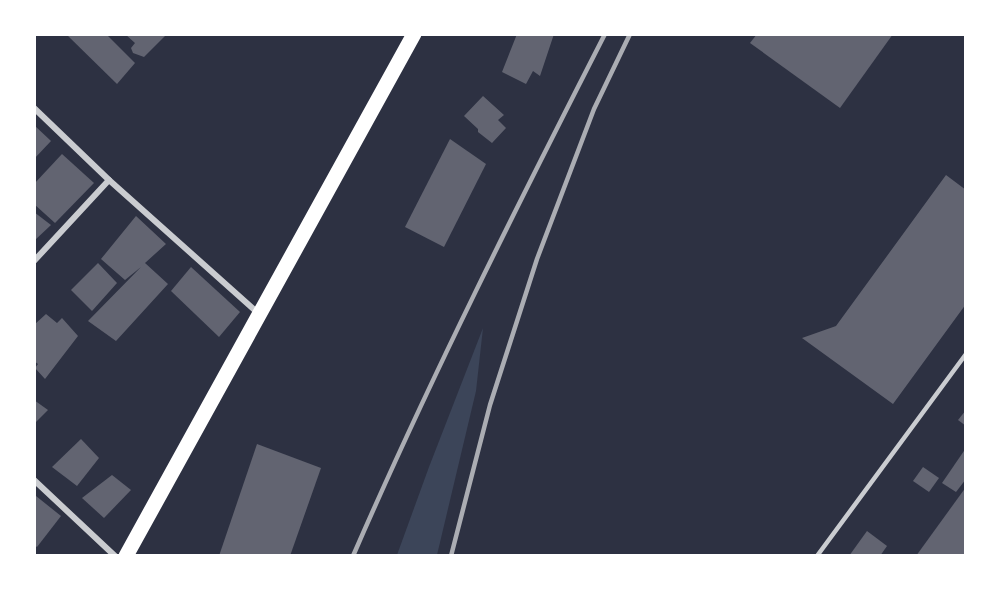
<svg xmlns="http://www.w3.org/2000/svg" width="1000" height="590" font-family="Arial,sans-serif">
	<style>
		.green { fill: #3c4559 }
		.building { fill: #626471 }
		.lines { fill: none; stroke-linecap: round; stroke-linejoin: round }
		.service { stroke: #caccd0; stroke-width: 4.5 }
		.minor { stroke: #caccd0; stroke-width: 6 }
		.primary { stroke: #fff; stroke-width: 15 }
		.rail { stroke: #abadb3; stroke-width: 4.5 }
	</style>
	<rect width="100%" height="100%" fill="#2d3142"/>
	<!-- green -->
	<path class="green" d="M 483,328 L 476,391 L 437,555 L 397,555 L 429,467 Z"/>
	<!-- building -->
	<g class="building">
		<path d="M 66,34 L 106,34 L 135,63 L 117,84 Z"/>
		<path d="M 125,34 L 167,34 L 144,57 L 133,53 L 131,48 L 135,43 Z"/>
		<path d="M 517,34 L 554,34 L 540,76 L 533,71 L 526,84 L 502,72 Z"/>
		<path d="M 757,34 L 893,34 L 840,108 L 750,43 Z"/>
		<path d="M 483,96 L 504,115 L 498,120 L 506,128 L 492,143 L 478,132 L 478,129 L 464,116 Z"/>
		<path d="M 34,125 L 51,141 L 34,159 Z"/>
		<path d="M 450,139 L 486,164 L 444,247 L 405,227 Z"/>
		<path d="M 62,154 L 94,183 L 55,223 L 34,204 L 34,184 Z"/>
		<path d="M 946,175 L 966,190 L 966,304 L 893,404 L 802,338 L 836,326 Z"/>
		<path d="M 34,212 L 51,225 L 34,241 Z"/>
		<path d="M 136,216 L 166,244 L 145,263 L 168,284 L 116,341 L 88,321 L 141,267 L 125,280 L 101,259 Z"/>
		<path d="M 98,263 L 117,283 L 92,311 L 71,290 Z"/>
		<path d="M 191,267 L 240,312 L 219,337 L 171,291 Z"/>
		<path d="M 46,314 L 57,323 L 62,318 L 78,336 L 45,379 L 35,368 L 38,364 L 34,361 L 34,325 Z"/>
		<path d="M 34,400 L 48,410 L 34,424 Z"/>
		<path d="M 966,410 L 966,426 L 958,420 Z"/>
		<path d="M 81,439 L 99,458 L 77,486 L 52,467 Z"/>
		<path d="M 257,444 L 321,468 L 290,556 L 219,556 Z"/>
		<path d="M 966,448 L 966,479 L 956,492 L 942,483 Z"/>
		<path d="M 923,467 L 939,478 L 929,492 L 913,481 Z"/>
		<path d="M 112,475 L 131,490 L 104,518 L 82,498 Z"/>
		<path d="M 966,487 L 966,556 L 916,556 Z"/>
		<path d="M 36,496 L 61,516 L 37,547 L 34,545 L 34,498 Z"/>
		<path d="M 867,531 L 887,546 L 880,556 L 849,556 Z"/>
	</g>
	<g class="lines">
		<!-- service -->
		<path class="service" d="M 817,556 L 966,354"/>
		<!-- minor -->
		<g class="minor">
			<path d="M 34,108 L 109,180 L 258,313"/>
			<path d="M 34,261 L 109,180"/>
			<path d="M 34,480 L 115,556"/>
		</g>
		<!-- primary -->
		<path class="primary" d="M 126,556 L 414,34"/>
		<!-- rail -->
		<g class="rail">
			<path d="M 353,556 C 430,379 517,206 605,34"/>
			<path d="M 451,556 L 490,405 L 537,259 L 594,109 L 630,34"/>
		</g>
	</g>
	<!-- border -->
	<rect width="1000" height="590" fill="none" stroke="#ffffff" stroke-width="72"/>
</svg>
